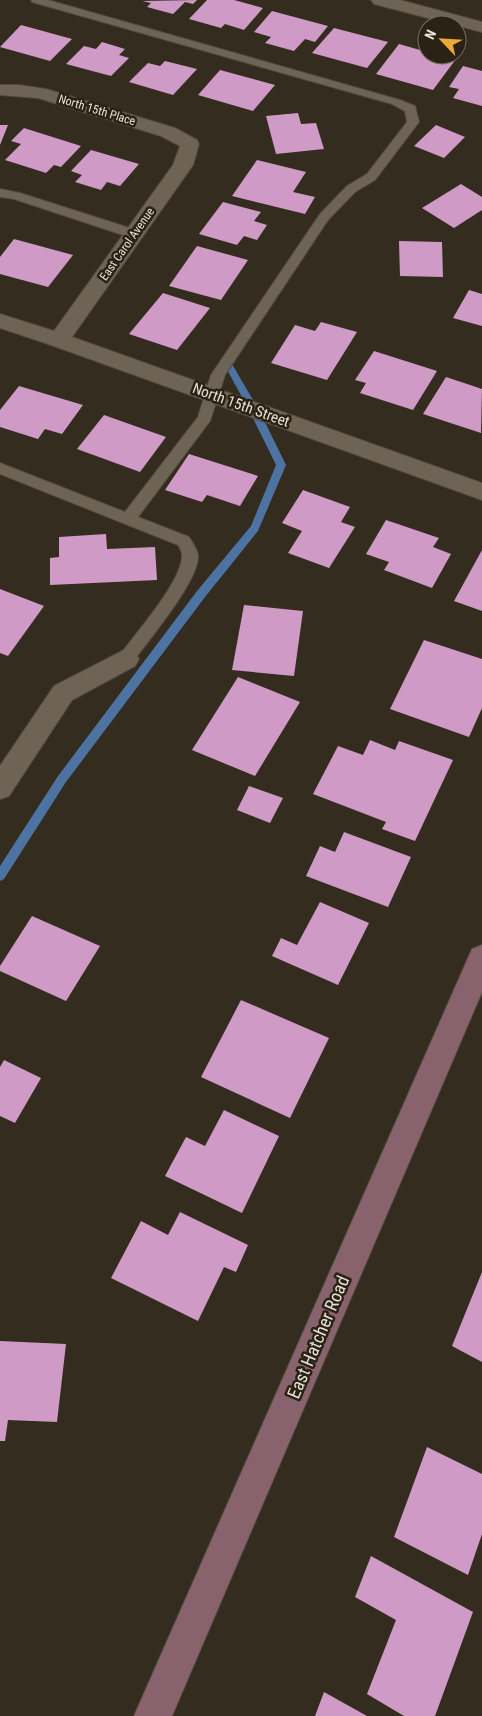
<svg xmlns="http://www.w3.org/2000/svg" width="482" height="1716" font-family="'Roboto Condensed',sans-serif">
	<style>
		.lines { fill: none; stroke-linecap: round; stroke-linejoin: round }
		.stream { fill: #4c73a1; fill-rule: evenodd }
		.building { fill: #cf9bc6 }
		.lane-casing { stroke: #51493d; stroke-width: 2 }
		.street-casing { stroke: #51493d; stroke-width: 2 }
		.secondary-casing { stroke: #51493d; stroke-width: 2 }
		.lane { fill: #6e6455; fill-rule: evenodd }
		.street { fill: #6e6455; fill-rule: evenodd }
		.secondary { fill: #88636e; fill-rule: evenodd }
		.labels { text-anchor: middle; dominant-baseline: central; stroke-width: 5; stroke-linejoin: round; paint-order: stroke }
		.far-street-label { font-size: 12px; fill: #e7e1d8; stroke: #2a2214 }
		.street-label { font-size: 15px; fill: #e7e1d8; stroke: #2a2214 }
		.near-street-label { font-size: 18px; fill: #e7e1d8; stroke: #2a2214 }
	</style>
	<rect width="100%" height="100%" fill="#342c1e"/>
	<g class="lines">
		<!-- stream -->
		<path class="stream" d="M 229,363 L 232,364 L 259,410 L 286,465 L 258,531 L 205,597 L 66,782 L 4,879 L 0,881 L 0,866 L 58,776 L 197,591 L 251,526 L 276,465 L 249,410 L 225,366 Z"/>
	</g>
	<!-- building -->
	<g class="building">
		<path d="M 197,0 L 193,4 L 185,2 L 173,14 L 147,7 L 151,3 L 142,1 Z"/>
		<path d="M 207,0 L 234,0 L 263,8 L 244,30 L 225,24 L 221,28 L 189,19 Z"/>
		<path d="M 272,11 L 328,26 L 315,42 L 305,39 L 294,51 L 265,43 L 271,37 L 254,32 Z"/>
		<path d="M 21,25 L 72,39 L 50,61 L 0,47 Z"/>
		<path d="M 334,28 L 388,42 L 367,68 L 312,53 Z"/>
		<path d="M 102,42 L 125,49 L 119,55 L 129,58 L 111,76 L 66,64 L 84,46 L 96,49 Z"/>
		<path d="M 399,44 L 427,52 L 427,55 L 440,55 L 456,59 L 433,90 L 376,74 Z"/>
		<path d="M 165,61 L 197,69 L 173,95 L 129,82 L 148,63 L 160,66 Z"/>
		<path d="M 463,66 L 482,71 L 482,106 L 453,98 L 459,89 L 449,87 Z"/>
		<path d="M 220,70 L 275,85 L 253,111 L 198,95 Z"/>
		<path d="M 298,113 L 301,124 L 316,123 L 324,149 L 276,154 L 266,116 Z"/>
		<path d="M 0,125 L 8,125 L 0,145 Z"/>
		<path d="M 436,125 L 465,137 L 444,158 L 414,146 Z"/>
		<path d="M 24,128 L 81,146 L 61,167 L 54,165 L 46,173 L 5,160 L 21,144 L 11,141 Z"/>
		<path d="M 91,150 L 139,164 L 120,186 L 107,182 L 101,190 L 75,182 L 82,175 L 71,171 Z"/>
		<path d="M 257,160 L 306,172 L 293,192 L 315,197 L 305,214 L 232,196 Z"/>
		<path d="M 461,184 L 482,197 L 482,210 L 454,228 L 422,208 Z"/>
		<path d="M 223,202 L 261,212 L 254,221 L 267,225 L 257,240 L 244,236 L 237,245 L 199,234 Z"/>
		<path d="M 14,239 L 73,255 L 48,287 L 0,274 L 0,257 Z"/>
		<path d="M 399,241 L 442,242 L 443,277 L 400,276 Z"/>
		<path d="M 197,246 L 248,260 L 221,300 L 169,286 Z"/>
		<path d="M 469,290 L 482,294 L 482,326 L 453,318 Z"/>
		<path d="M 163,293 L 210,308 L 177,350 L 129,334 Z"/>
		<path d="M 321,322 L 357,332 L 327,380 L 271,363 L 295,325 L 315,331 Z"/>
		<path d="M 374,351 L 437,371 L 413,410 L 360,393 L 366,383 L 355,380 Z"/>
		<path d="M 446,377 L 482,389 L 481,433 L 423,414 Z"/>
		<path d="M 19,386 L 83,405 L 62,434 L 45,429 L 38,439 L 0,427 L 0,410 Z"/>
		<path d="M 104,415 L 166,437 L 140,472 L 77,449 Z"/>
		<path d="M 189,454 L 258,476 L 240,506 L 207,495 L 202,502 L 165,490 Z"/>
		<path d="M 303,490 L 350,507 L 341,522 L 355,527 L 329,568 L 288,553 L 302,531 L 282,523 Z"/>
		<path d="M 386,520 L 439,538 L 433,547 L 451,554 L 432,588 L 384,570 L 389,562 L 366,554 Z"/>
		<path d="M 106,534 L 107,549 L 155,547 L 157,580 L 50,585 L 50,558 L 59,557 L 59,537 Z"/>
		<path d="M 482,550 L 482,611 L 454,601 Z"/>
		<path d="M 0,589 L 44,606 L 8,656 L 0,653 Z"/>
		<path d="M 244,605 L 303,611 L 294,676 L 232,670 Z"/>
		<path d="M 424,640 L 482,659 L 482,708 L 469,737 L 390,709 Z"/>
		<path d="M 238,677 L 300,702 L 255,776 L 192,750 Z"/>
		<path d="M 370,740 L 395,750 L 399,741 L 453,760 L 415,841 L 382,829 L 386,822 L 313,794 L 338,746 L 363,755 Z"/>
		<path d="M 249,786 L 283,798 L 270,823 L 237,810 Z"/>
		<path d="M 344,832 L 411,857 L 388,907 L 306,876 L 320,846 L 335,852 Z"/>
		<path d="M 320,902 L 369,923 L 338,985 L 272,956 L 281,938 L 297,945 Z"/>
		<path d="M 32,916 L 100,946 L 66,1001 L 0,971 L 0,966 Z"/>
		<path d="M 241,1000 L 329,1038 L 290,1118 L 201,1077 Z"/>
		<path d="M 4,1060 L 41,1078 L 15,1123 L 0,1116 L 0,1067 Z"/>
		<path d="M 224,1110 L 279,1136 L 242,1213 L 165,1176 L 186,1137 L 205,1146 Z"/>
		<path d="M 180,1212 L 248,1245 L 236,1272 L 224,1267 L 198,1321 L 111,1278 L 141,1221 L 168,1235 Z"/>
		<path d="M 482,1272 L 482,1362 L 452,1346 Z"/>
		<path d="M 0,1341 L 66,1344 L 57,1422 L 8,1420 L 5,1441 L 0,1441 Z"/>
		<path d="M 427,1447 L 482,1474 L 482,1534 L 468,1575 L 394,1537 Z"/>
		<path d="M 371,1556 L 473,1612 L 435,1716 L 404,1716 L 367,1694 L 396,1620 L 355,1597 Z"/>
		<path d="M 324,1692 L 367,1716 L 315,1716 Z"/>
	</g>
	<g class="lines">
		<!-- lane casing -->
		<g class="lane-casing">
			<g id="lane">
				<path d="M 31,0 L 48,0 L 400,100 L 415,106 L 419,122 L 375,180 L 355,192 L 328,220 L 225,375 L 210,421 L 138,517 L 189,537 C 192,542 197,549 198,555 C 200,580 147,642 132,663 L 126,665 L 120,663 L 118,659 L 120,655 C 136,633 182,581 182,556 C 182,552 180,548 178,545 L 0,474 L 0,463 L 125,512 L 198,417 L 211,375 L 320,214 L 347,186 L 367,174 L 407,122 L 405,111 L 392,104 L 32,2 Z"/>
				<path d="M 0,189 L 20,193 L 139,231 L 140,234 L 139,237 L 129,237 L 14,199 L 0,197 Z"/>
			</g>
		</g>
		<!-- street casing -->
		<g class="street-casing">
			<g id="street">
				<path d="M 371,0 L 400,0 L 482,22 L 482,32 L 374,4 Z"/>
				<path d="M 0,85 L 19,85 L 46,89 L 175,128 L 197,140 L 199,144 L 193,165 L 72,337 L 482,483 L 482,500 L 51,345 L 0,328 L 0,314 L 54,331 L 173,165 L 180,146 L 161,136 L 38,98 L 0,95 Z"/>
				<path d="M 126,649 L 135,652 L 139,659 L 135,666 L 72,700 L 9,796 L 0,799 L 0,766 L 54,686 Z"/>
			</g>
		</g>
		<!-- secondary casing -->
		<g class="secondary-casing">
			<path id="secondary" d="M 482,945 L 482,992 L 172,1716 L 134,1716 L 468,958 L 472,949 Z"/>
		</g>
		<!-- lane -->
		<use href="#lane" class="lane"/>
		<!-- street -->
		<use href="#street" class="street"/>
		<!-- secondary -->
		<use href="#secondary" class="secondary"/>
	</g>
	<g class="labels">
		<!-- far-street labels -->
		<g class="far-street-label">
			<text transform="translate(97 110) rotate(17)">North 15th Place</text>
			<text transform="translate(127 244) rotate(-55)">East Carol Avenue</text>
		</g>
		<!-- street labels -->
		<g class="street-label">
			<text transform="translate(241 405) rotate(20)">North 15th Street</text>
		</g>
		<!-- near-street labels -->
		<g class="near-street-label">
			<text transform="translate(318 1337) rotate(-67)">East Hatcher Road</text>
		</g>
	</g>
	<!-- north arrow -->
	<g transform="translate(442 40) rotate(295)"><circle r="24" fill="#2a2214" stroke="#766e62"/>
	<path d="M0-4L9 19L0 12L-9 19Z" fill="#eaaa39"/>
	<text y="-8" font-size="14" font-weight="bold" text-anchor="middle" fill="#e7e1d8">N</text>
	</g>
</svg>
